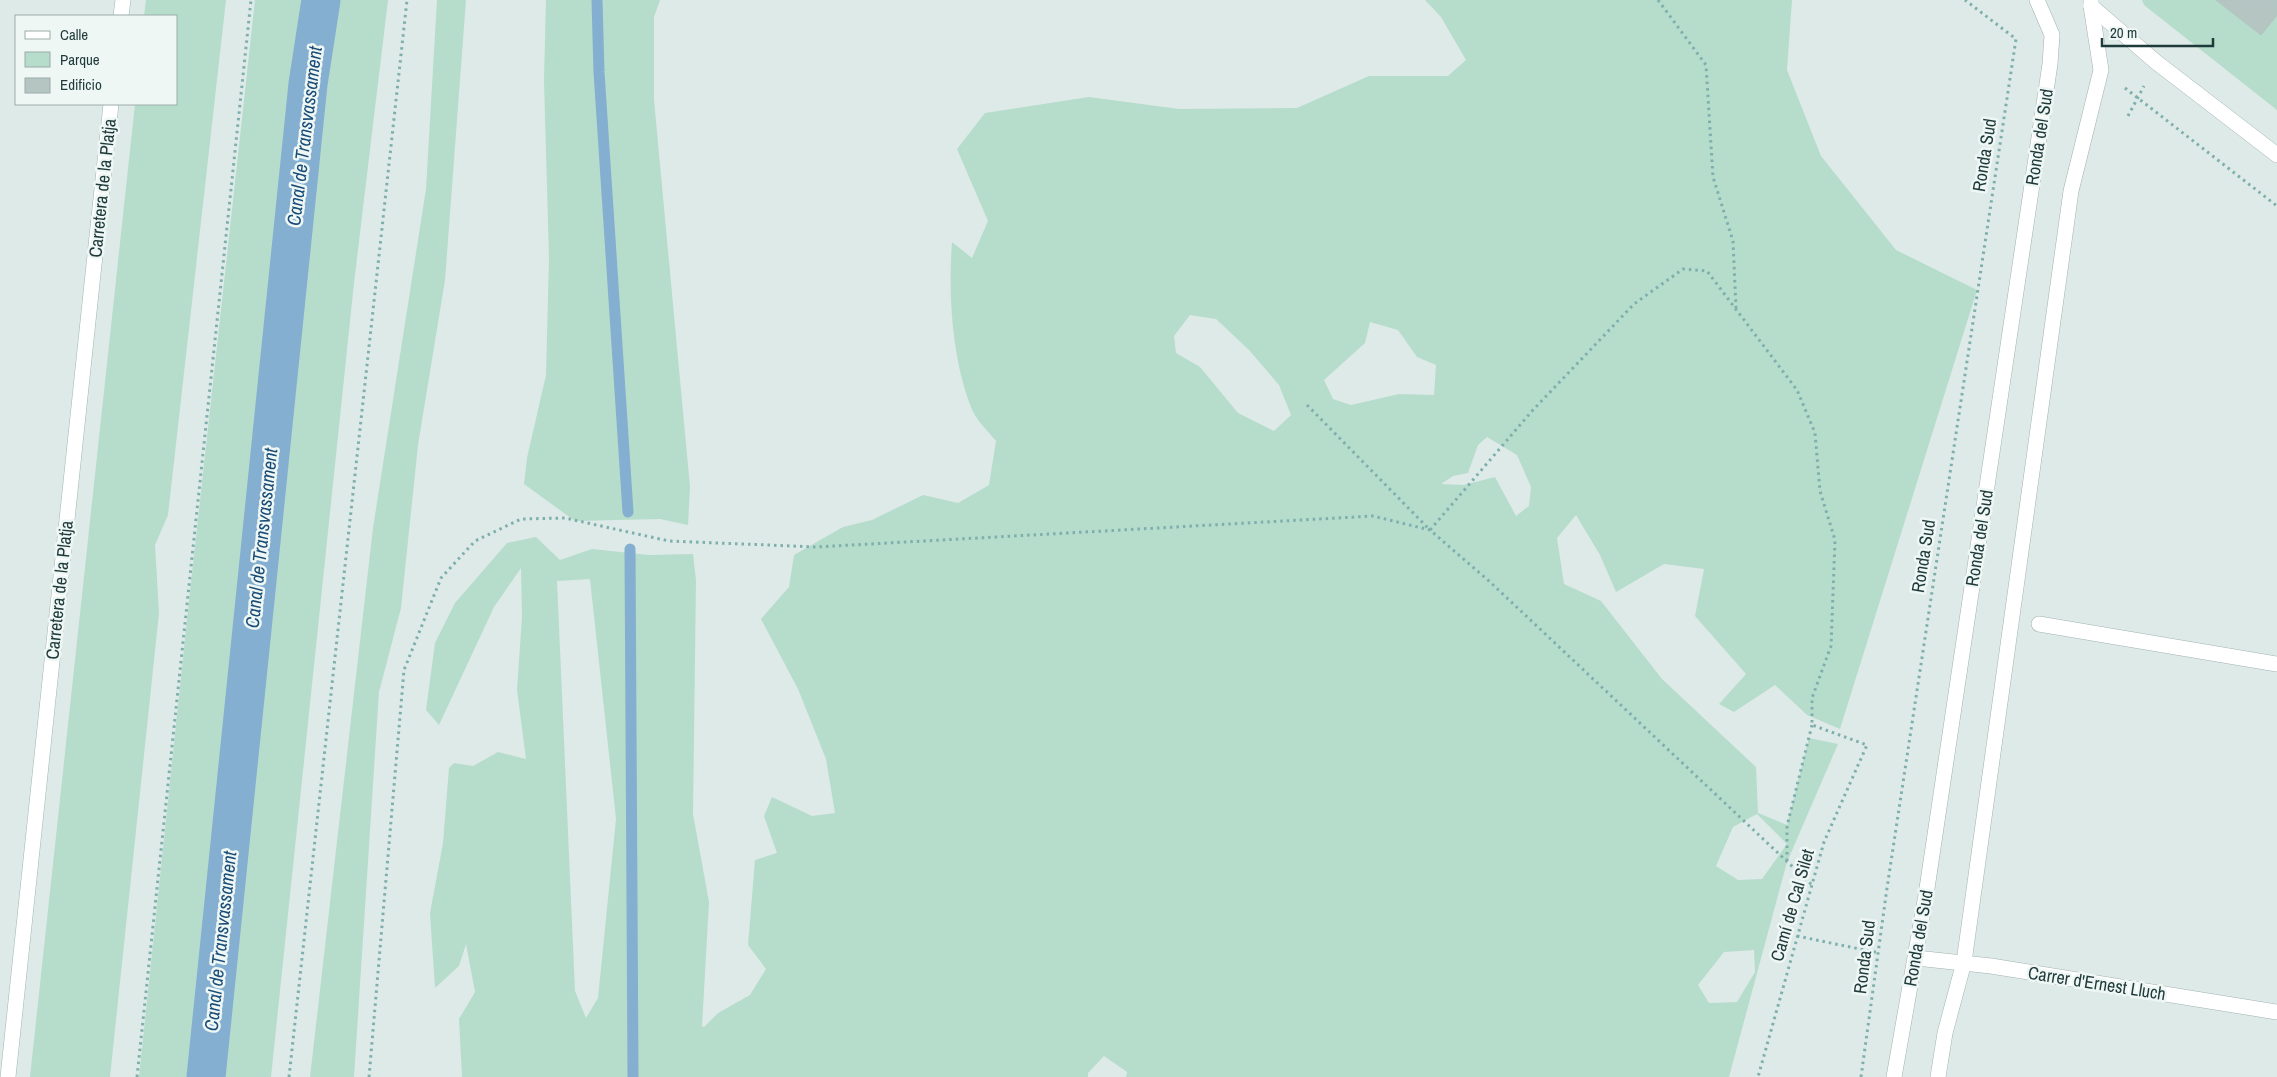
<svg xmlns="http://www.w3.org/2000/svg" width="2277" height="1077" font-family="'Archivo Narrow',sans-serif">
	<style>
		.green { fill: #b6dccc; fill-rule: evenodd }
		.lines { fill: none; stroke-linecap: round; stroke-linejoin: round }
		.stream { stroke: #84afd1; stroke-width: 11 }
		.canal { stroke: #84afd1; stroke-width: 39 }
		.building { fill: #b4c5c2; stroke: #b1c4c1 }
		.street-casing { stroke: #a1b2b0; stroke-width: 16 }
		.secondary-casing { stroke: #9db6b4; stroke-width: 16 }
		.path { stroke: #7eafad; stroke-width: 3; stroke-dasharray: 2.5 4; stroke-linecap: butt }
		.street { stroke: #fff; stroke-width: 15 }
		.secondary { stroke: #fff; stroke-width: 15 }
		.labels { text-anchor: middle; dominant-baseline: central; stroke-width: 5; stroke-linejoin: round; paint-order: stroke }
		.street-label { font-size: 18px; fill: #1f3a3a; stroke: #eff7f5 }
		.water-label { font-size: 19px; font-style: italic; fill: #194c77; stroke: #eff7f5 }
	</style>
	<rect width="100%" height="100%" fill="#deeae8"/>
	<!-- green -->
	<g class="green">
		<path d="M 146,0 L 226,0 L 168,515 L 155,545 L 159,613 L 110,1077 L 30,1077 L 135,104 L 176,104 L 176,16 L 144,16 Z"/>
		<path d="M 255,0 L 388,0 L 354,283 L 271,1077 L 139,1077 L 189,601 Z"/>
		<path d="M 437,0 L 466,0 L 445,280 L 418,445 L 401,608 L 379,692 L 354,1077 L 310,1077 L 373,528 L 426,189 Z"/>
		<path d="M 546,0 L 660,0 L 654,17 L 654,100 L 690,487 L 688,525 L 660,519 L 575,521 L 524,484 L 527,458 L 546,375 L 549,258 L 544,80 Z"/>
		<path d="M 1425,0 L 1792,0 L 1787,70 L 1821,156 L 1896,250 L 1977,290 L 1840,729 L 1807,715 L 1775,685 L 1734,712 L 1719,704 L 1746,674 L 1695,616 L 1704,569 L 1664,564 L 1616,592 L 1600,555 L 1576,515 L 1557,538 L 1564,584 L 1601,601 L 1662,679 L 1756,767 L 1758,813 L 1787,825 L 1809,738 L 1838,744 L 1787,862 L 1729,1077 L 1126,1077 L 1127,1072 L 1104,1056 L 1088,1073 L 1088,1077 L 462,1077 L 459,1019 L 475,992 L 466,944 L 459,966 L 435,988 L 430,913 L 443,843 L 449,768 L 454,763 L 473,766 L 498,752 L 526,759 L 517,690 L 522,617 L 521,568 L 494,607 L 439,725 L 426,710 L 435,643 L 455,603 L 507,543 L 536,537 L 560,560 L 592,549 L 649,555 L 693,554 L 696,580 L 693,814 L 709,902 L 702,1026 L 704,1027 L 718,1013 L 750,995 L 766,969 L 748,945 L 755,860 L 777,853 L 764,816 L 772,797 L 812,816 L 835,813 L 826,759 L 798,689 L 761,619 L 789,587 L 794,555 L 843,527 L 872,520 L 923,495 L 958,503 L 989,485 L 996,441 C 988,431 975,419 971,407 C 952,358 948,294 952,242 L 972,258 L 988,221 L 957,149 L 985,113 L 1089,97 L 1179,109 L 1297,108 L 1369,76 L 1448,76 L 1466,60 L 1441,17 ZM 1190,315 L 1216,319 L 1249,350 L 1279,385 L 1291,415 L 1274,431 L 1238,413 L 1200,367 L 1176,353 L 1174,336 ZM 1370,322 L 1398,330 L 1417,357 L 1436,365 L 1434,395 L 1399,394 L 1351,405 L 1333,399 L 1324,380 L 1365,343 ZM 1487,437 L 1517,455 L 1531,487 L 1529,506 L 1516,516 L 1495,477 L 1464,485 L 1441,484 L 1453,476 L 1468,473 L 1478,445 ZM 590,579 L 616,819 L 598,998 L 586,1018 L 575,991 L 557,581 ZM 1757,814 L 1787,844 L 1762,879 L 1738,880 L 1716,866 L 1733,827 ZM 1754,950 L 1755,972 L 1737,1002 L 1709,1003 L 1698,985 L 1724,952 Z"/>
		<path d="M 2142,0 L 2277,0 L 2277,110 L 2144,5 Z"/>
	</g>
	<g class="lines">
		<!-- stream -->
		<g class="stream">
			<path d="M 597,0 L 599,72 L 628,512"/>
			<path d="M 630,549 L 633,1077"/>
		</g>
		<!-- canal -->
		<path class="canal" d="M 206,1077 L 308,84 L 321,0"/>
	</g>
	<!-- building -->
	<path class="building" d="M 2216,0 L 2277,0 L 2277,15 L 2261,35 Z"/>
	<g class="lines">
		<!-- street casing -->
		<g class="street-casing">
			<g id="street">
				<path d="M 2091,6 L 2156,62 L 2277,155"/>
				<path d="M 2039,624 L 2277,664"/>
				<path d="M 1916,958 L 1991,966 L 2277,1012"/>
				<path d="M 1894,1077 L 1926,895 L 2050,64 L 2052,35 L 2037,0"/>
				<path d="M 1938,1077 L 1945,1033 L 1964,962 L 2071,191 L 2101,70 L 2091,6"/>
			</g>
		</g>
		<!-- secondary casing -->
		<g class="secondary-casing">
			<g id="secondary">
				<path d="M 2091,0 L 2091,6"/>
				<path d="M 121,16 L 123,0"/>
				<path d="M 8,1077 L 111,104"/>
			</g>
		</g>
		<!-- path -->
		<g class="path">
			<path d="M 1658,0 L 1706,65 L 1713,177 L 1733,241 L 1736,308"/>
			<path d="M 2125,88 L 2277,206"/>
			<path d="M 2128,116 L 2144,86"/>
			<path d="M 1307,405 L 1430,530 L 1532,411 L 1634,304 L 1683,269 L 1707,271 L 1797,390 L 1815,433 L 1820,491 L 1835,540 L 1831,646 L 1812,698 L 1812,725 L 1867,745 L 1824,842 L 1758,1077"/>
			<path d="M 1787,861 L 1787,826 L 1812,725"/>
			<path d="M 1797,936 L 1879,953"/>
			<path d="M 137,1077 L 251,0"/>
			<path d="M 289,1077 L 407,0"/>
			<path d="M 369,1077 L 404,670 L 441,578 L 475,541 L 521,519 L 565,518 L 669,541 L 816,547 L 1373,516 L 1430,530 L 1489,581 L 1812,885"/>
			<path d="M 1861,1077 L 1887,888 L 2016,39 L 1965,0"/>
		</g>
		<!-- street -->
		<use href="#street" class="street"/>
		<!-- secondary -->
		<use href="#secondary" class="secondary"/>
	</g>
	<g class="labels">
		<!-- street labels -->
		<g class="street-label">
			<text transform="translate(2039 137) rotate(-81)">Ronda del Sud</text>
			<text transform="translate(1984 155) rotate(-81)">Ronda Sud</text>
			<text transform="translate(102 188) rotate(-84)">Carretera de la Platja</text>
			<text transform="translate(1979 538) rotate(-81)">Ronda del Sud</text>
			<text transform="translate(1923 556) rotate(-81)">Ronda Sud</text>
			<text transform="translate(59 590) rotate(-84)">Carretera de la Platja</text>
			<text transform="translate(1792 905) rotate(-74)">Camí de Cal Silet</text>
			<text transform="translate(1918 938) rotate(-80)">Ronda del Sud</text>
			<text transform="translate(1864 957) rotate(-83)">Ronda Sud</text>
			<text transform="translate(2097 983) rotate(9)">Carrer d'Ernest Lluch</text>
		</g>
		<!-- water labels -->
		<g class="water-label">
			<text transform="translate(304 136) rotate(-83)">Canal de Transvassament</text>
			<text transform="translate(261 538) rotate(-84)">Canal de Transvassament</text>
			<text transform="translate(220 941) rotate(-84)">Canal de Transvassament</text>
		</g>
	</g>
	<!-- legend -->
	<rect x="15" y="15" width="162" height="90" fill="#eff7f5" stroke="#9cabaa"/>
	<rect x="25" y="31" width="25" height="8" fill="#ffffff" stroke="#9cabaa"/>
	<text x="60" y="40" font-size="15" fill="#1f3a3a">Calle</text>
	<rect x="25" y="52" width="25" height="15" fill="#b6dccc" stroke="#9cabaa"/>
	<text x="60" y="65" font-size="15" fill="#1f3a3a">Parque</text>
	<rect x="25" y="78" width="25" height="15" fill="#b4c5c2" stroke="#9cabaa"/>
	<text x="60" y="90" font-size="15" fill="#1f3a3a">Edificio</text>
	<!-- scale -->
	<path d="M2102 38v8h111v-8" fill="none" stroke="#1f3a3a" stroke-width="2.5"/>
	<text x="2110" y="38" font-size="15" fill="#1f3a3a" stroke="#eff7f5" stroke-width="4" paint-order="stroke">20 m</text>
</svg>
